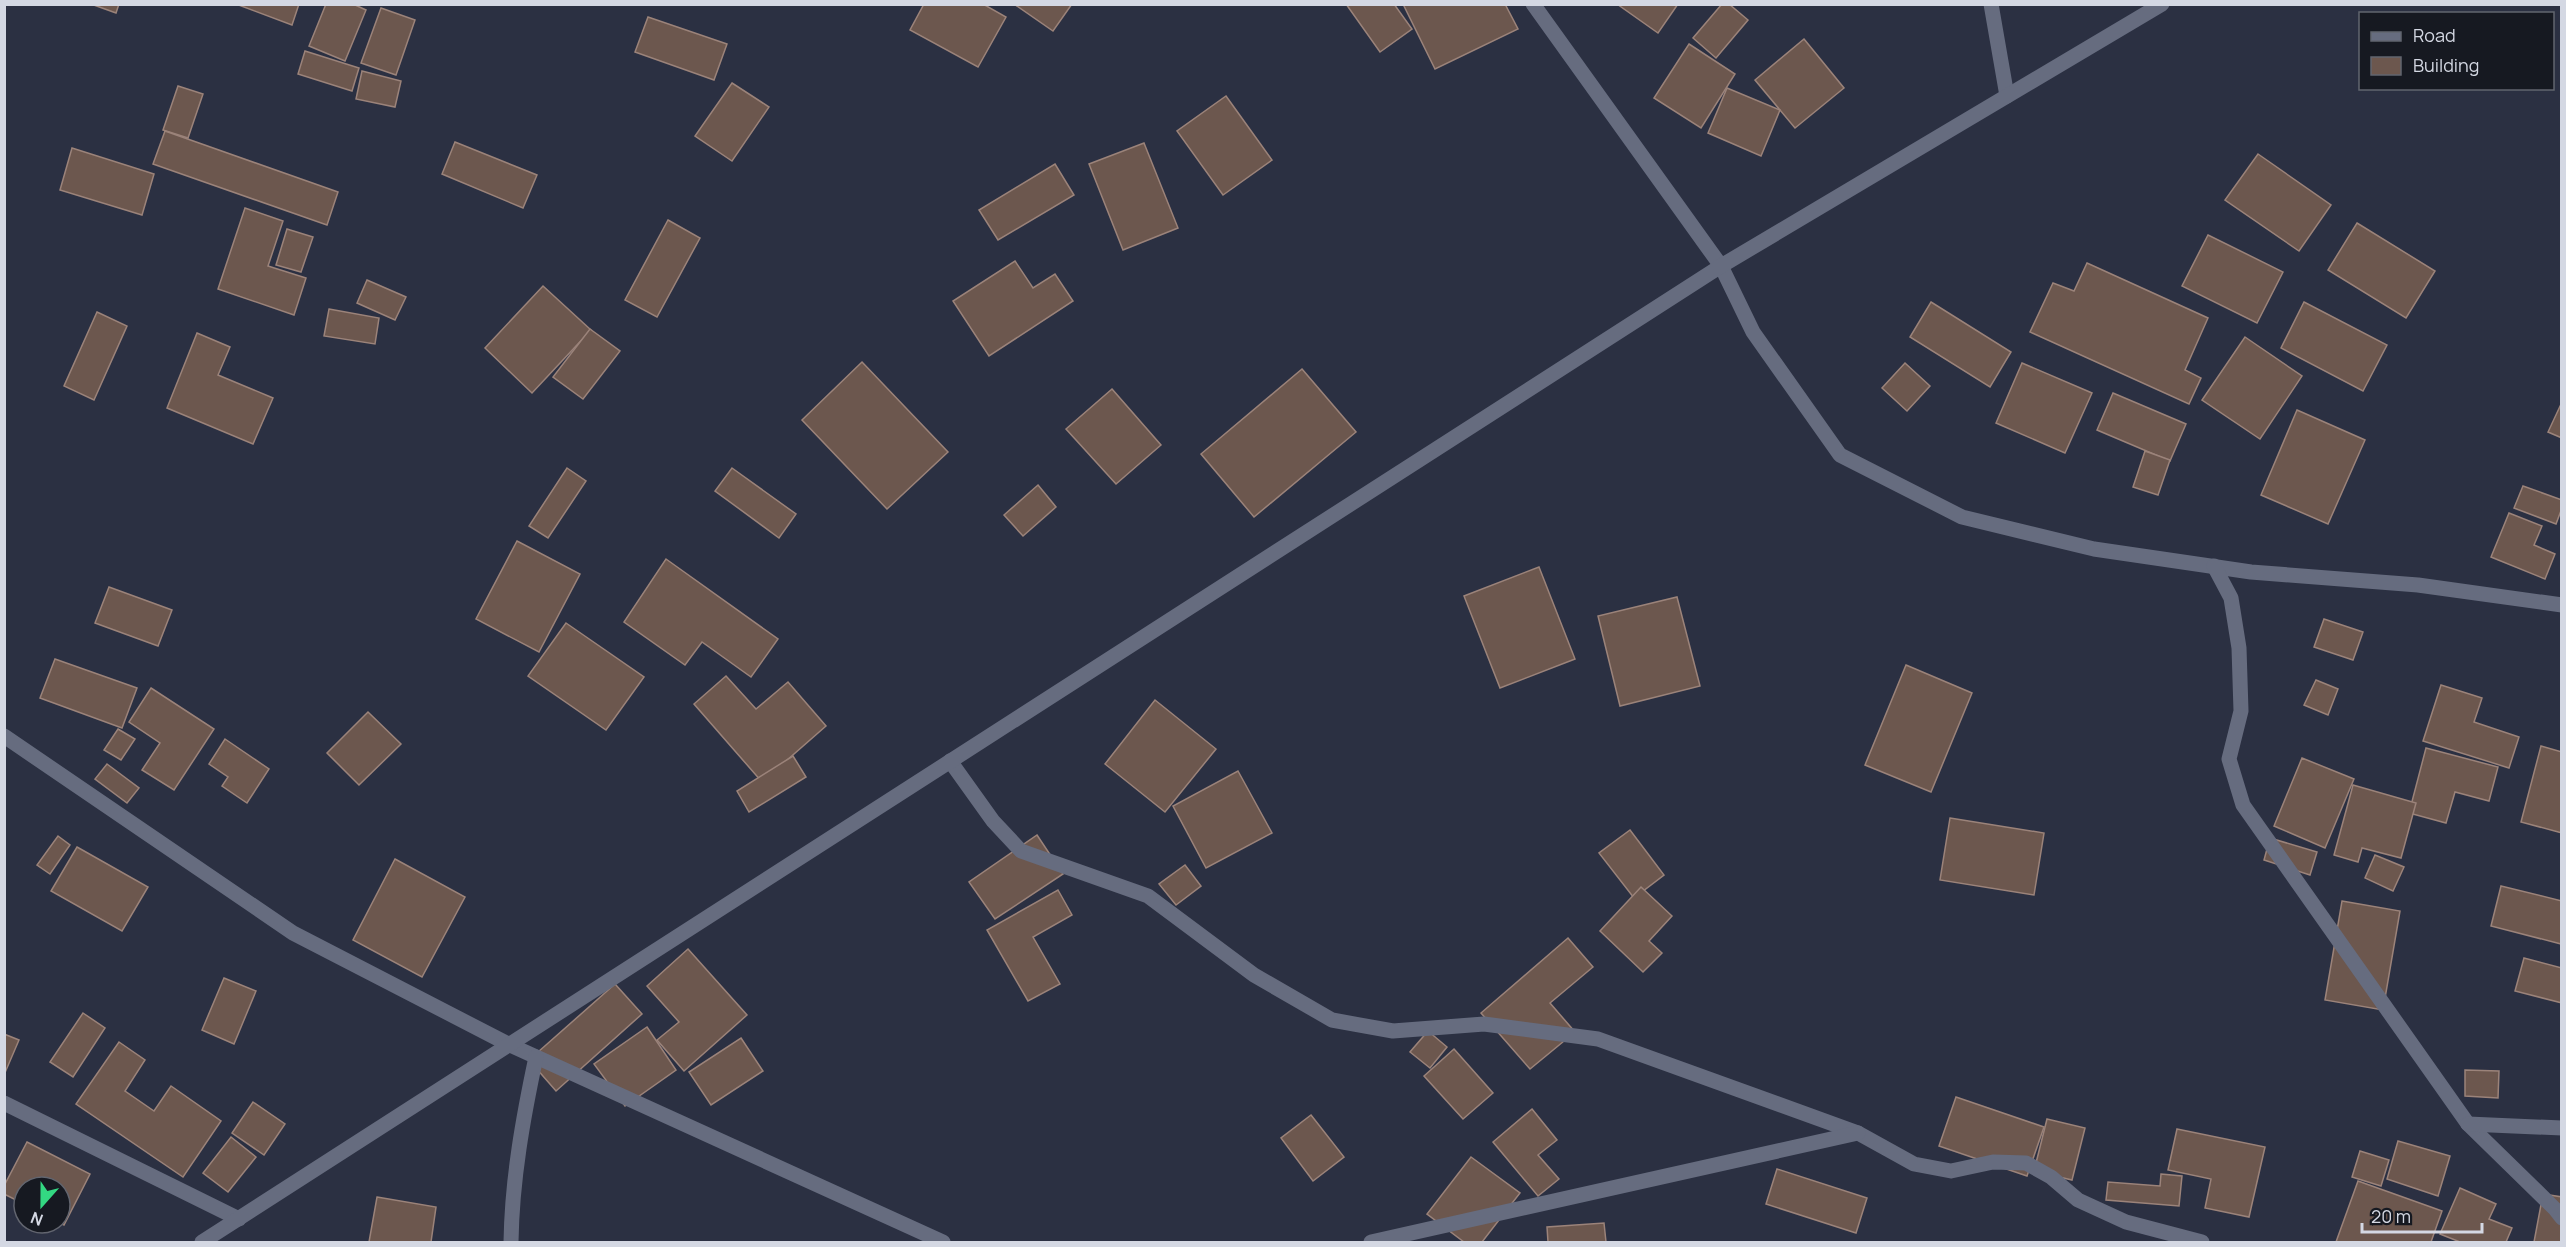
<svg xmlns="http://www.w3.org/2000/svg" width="2566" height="1247" font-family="Manrope,sans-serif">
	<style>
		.building { fill: #6c574e; stroke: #9b837a; stroke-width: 1.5 }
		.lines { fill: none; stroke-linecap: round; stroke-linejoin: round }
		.minor { stroke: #666c7f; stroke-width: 15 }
	</style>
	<rect width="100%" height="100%" fill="#2b3042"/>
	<!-- building -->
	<g class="building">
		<path d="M 91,4 L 119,4 L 116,13 Z"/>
		<path d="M 236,4 L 299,4 L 292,25 Z"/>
		<path d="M 326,4 L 353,4 L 366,10 L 345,61 L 309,46 Z"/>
		<path d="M 924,4 L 983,4 L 1006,17 L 978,67 L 910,30 Z"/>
		<path d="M 1014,4 L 1072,4 L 1053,31 Z"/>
		<path d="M 1346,4 L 1394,4 L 1412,29 L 1380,52 Z"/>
		<path d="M 1403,4 L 1505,4 L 1518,29 L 1435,69 Z"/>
		<path d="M 1617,4 L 1678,4 L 1658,33 Z"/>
		<path d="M 1722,4 L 1729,4 L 1748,20 L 1716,58 L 1693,38 Z"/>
		<path d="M 381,8 L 415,20 L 396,75 L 361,63 Z"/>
		<path d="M 648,17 L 727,44 L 714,80 L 635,52 Z"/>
		<path d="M 1804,39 L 1844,88 L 1795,128 L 1755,80 Z"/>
		<path d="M 1689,44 L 1735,74 L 1701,128 L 1654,98 Z"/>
		<path d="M 305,51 L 359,68 L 352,91 L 298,74 Z"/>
		<path d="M 362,71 L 401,81 L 395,107 L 356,99 Z"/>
		<path d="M 732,83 L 769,107 L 732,161 L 695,136 Z"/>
		<path d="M 178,86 L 203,94 L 188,138 L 163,130 Z"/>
		<path d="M 1727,88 L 1780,110 L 1761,156 L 1708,133 Z"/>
		<path d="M 1226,96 L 1272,160 L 1223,195 L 1177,131 Z"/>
		<path d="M 165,131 L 338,192 L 327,225 L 153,164 Z"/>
		<path d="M 455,142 L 537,175 L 523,208 L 442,174 Z"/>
		<path d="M 1144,143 L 1178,228 L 1123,250 L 1089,164 Z"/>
		<path d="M 72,148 L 154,174 L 142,215 L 60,190 Z"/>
		<path d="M 2258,154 L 2331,205 L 2299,251 L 2225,200 Z"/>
		<path d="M 1055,164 L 1074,195 L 998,240 L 979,210 Z"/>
		<path d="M 245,208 L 283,221 L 268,266 L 306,278 L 294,315 L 218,289 Z"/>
		<path d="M 668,220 L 700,238 L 657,317 L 625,300 Z"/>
		<path d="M 2357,223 L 2435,271 L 2406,318 L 2328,270 Z"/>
		<path d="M 287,229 L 313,237 L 301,272 L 276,265 Z"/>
		<path d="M 2208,235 L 2283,272 L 2257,323 L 2182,286 Z"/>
		<path d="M 1015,261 L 1033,288 L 1055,274 L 1073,301 L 989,356 L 953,301 Z"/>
		<path d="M 2087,263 L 2208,318 L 2185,370 L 2201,378 L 2189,404 L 2030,332 L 2053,283 L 2074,291 Z"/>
		<path d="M 367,280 L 406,297 L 395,320 L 357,303 Z"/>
		<path d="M 543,286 L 591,330 L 532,393 L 485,348 Z"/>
		<path d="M 1931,302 L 2011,352 L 1990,387 L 1910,337 Z"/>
		<path d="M 2304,302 L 2387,345 L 2363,391 L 2281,348 Z"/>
		<path d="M 329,309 L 379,318 L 375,344 L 324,336 Z"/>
		<path d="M 97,312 L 127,326 L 94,400 L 64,386 Z"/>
		<path d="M 590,329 L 620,351 L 583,399 L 553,377 Z"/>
		<path d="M 197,333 L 230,347 L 218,375 L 273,398 L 253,444 L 167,408 Z"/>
		<path d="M 2245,337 L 2302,376 L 2260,439 L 2202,400 Z"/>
		<path d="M 862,362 L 948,452 L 887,509 L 802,420 Z"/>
		<path d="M 1905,363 L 1930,386 L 1907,411 L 1882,388 Z"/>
		<path d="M 2022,363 L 2092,393 L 2065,453 L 1996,423 Z"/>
		<path d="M 1302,369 L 1356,432 L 1254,517 L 1201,454 Z"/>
		<path d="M 1112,389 L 1161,445 L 1116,484 L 1066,429 Z"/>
		<path d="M 2113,393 L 2186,424 L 2170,461 L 2097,430 Z"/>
		<path d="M 2562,402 L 2562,438 L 2548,432 Z"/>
		<path d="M 2297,410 L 2365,440 L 2328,524 L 2261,495 Z"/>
		<path d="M 2145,451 L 2170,460 L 2158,495 L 2133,487 Z"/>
		<path d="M 567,468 L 586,481 L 548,538 L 529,526 Z"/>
		<path d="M 732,468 L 796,514 L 779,538 L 715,491 Z"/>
		<path d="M 1038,485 L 1056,507 L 1023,536 L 1004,515 Z"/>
		<path d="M 2523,486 L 2562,500 L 2562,508 L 2556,524 L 2514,508 Z"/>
		<path d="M 2509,513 L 2542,526 L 2534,545 L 2555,554 L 2545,579 L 2491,557 Z"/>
		<path d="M 517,541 L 580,574 L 539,652 L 476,619 Z"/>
		<path d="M 666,559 L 778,639 L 751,677 L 702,642 L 685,665 L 624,622 Z"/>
		<path d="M 1539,567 L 1575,659 L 1500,688 L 1464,596 Z"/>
		<path d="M 109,587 L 172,610 L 158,646 L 95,623 Z"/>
		<path d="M 1677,597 L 1700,686 L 1620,706 L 1598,616 Z"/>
		<path d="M 2324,619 L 2363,632 L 2353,660 L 2314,647 Z"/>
		<path d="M 566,623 L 644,677 L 606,730 L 528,676 Z"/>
		<path d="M 55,659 L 137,688 L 122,728 L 40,698 Z"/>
		<path d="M 1906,665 L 1972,693 L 1931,792 L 1865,765 Z"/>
		<path d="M 726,676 L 756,709 L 788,682 L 826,726 L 762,782 L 694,704 Z"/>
		<path d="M 2316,680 L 2338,689 L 2328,715 L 2304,705 Z"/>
		<path d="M 2441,685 L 2482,698 L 2474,722 L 2519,737 L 2509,768 L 2423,741 Z"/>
		<path d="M 151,688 L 214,729 L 174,790 L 142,770 L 160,743 L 129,722 Z"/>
		<path d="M 1155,700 L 1216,749 L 1165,812 L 1105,764 Z"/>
		<path d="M 368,712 L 401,744 L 359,785 L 327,753 Z"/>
		<path d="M 118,729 L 135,739 L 121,760 L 104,750 Z"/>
		<path d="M 225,739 L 269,769 L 247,803 L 222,786 L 228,777 L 209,764 Z"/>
		<path d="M 2541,746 L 2562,752 L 2562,833 L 2521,822 Z"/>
		<path d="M 2426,748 L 2498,767 L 2489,801 L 2455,792 L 2446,823 L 2409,813 Z"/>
		<path d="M 793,756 L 806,777 L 749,812 L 737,791 Z"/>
		<path d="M 2302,758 L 2354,779 L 2325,848 L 2274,826 Z"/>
		<path d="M 107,764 L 139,788 L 127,803 L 95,779 Z"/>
		<path d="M 1238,771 L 1272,833 L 1206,868 L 1173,806 Z"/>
		<path d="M 2353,785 L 2416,803 L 2401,858 L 2362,848 L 2358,862 L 2334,855 Z"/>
		<path d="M 1950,818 L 2044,833 L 2034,895 L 1940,880 Z"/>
		<path d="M 1630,830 L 1664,875 L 1634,898 L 1599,853 Z"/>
		<path d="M 1037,835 L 1063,874 L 995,919 L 969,882 Z"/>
		<path d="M 58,836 L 70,845 L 50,874 L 37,865 Z"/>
		<path d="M 2270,838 L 2317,852 L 2310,875 L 2264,860 Z"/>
		<path d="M 77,847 L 148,887 L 122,931 L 51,891 Z"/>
		<path d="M 2375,855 L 2404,867 L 2393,891 L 2365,878 Z"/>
		<path d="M 395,859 L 465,897 L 422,977 L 353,940 Z"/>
		<path d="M 1185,865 L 1201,886 L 1176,905 L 1159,884 Z"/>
		<path d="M 2501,886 L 2562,901 L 2561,944 L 2491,926 Z"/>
		<path d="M 1641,887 L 1672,916 L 1649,941 L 1662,953 L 1643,972 L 1600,931 Z"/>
		<path d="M 1058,890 L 1072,915 L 1033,937 L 1060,984 L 1028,1001 L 987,930 Z"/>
		<path d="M 2342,901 L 2400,911 L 2383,1010 L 2325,1000 Z"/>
		<path d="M 1568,938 L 1593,967 L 1550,1003 L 1575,1032 L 1530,1069 L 1481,1013 Z"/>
		<path d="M 688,949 L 747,1015 L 684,1071 L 657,1040 L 679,1022 L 647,986 Z"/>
		<path d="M 2524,958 L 2562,968 L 2562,1003 L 2515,991 Z"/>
		<path d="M 224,978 L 256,991 L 234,1044 L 202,1030 Z"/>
		<path d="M 615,984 L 642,1014 L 556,1091 L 529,1060 Z"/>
		<path d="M 83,1013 L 105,1028 L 73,1077 L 50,1062 Z"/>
		<path d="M 647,1027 L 676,1070 L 625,1106 L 594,1064 Z"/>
		<path d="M 1428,1031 L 1447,1047 L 1430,1068 L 1410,1052 Z"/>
		<path d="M 4,1034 L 19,1040 L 4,1075 Z"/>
		<path d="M 741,1038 L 763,1071 L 711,1105 L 689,1072 Z"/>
		<path d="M 119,1042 L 145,1060 L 125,1091 L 154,1111 L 171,1086 L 221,1121 L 183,1177 L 76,1104 Z"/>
		<path d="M 1454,1049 L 1493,1093 L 1463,1119 L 1424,1076 Z"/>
		<path d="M 2465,1070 L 2499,1071 L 2498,1098 L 2465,1096 Z"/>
		<path d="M 1956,1097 L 2044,1127 L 2027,1176 L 1939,1146 Z"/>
		<path d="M 253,1102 L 285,1124 L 264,1155 L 232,1133 Z"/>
		<path d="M 1532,1109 L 1557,1140 L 1538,1155 L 1559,1179 L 1538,1196 L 1493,1142 Z"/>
		<path d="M 1311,1115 L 1344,1157 L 1313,1181 L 1281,1138 Z"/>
		<path d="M 2047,1119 L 2085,1128 L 2072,1180 L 2034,1171 Z"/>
		<path d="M 2177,1129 L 2265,1147 L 2249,1217 L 2205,1208 L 2211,1179 L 2168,1170 Z"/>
		<path d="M 231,1137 L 256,1157 L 228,1192 L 203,1173 Z"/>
		<path d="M 2398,1141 L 2450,1156 L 2438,1196 L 2387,1179 Z"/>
		<path d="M 27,1142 L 90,1174 L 64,1225 L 60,1223 L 60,1187 L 24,1187 L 24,1204 L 4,1194 L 4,1186 Z"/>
		<path d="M 2360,1151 L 2389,1160 L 2381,1186 L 2352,1177 Z"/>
		<path d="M 1471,1157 L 1520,1193 L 1482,1242 L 1464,1242 L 1427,1214 Z"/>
		<path d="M 1777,1169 L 1867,1198 L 1856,1233 L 1766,1204 Z"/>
		<path d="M 2161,1174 L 2182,1176 L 2179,1206 L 2106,1200 L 2108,1182 L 2160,1186 Z"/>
		<path d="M 2358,1181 L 2442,1211 L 2431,1242 L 2336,1242 Z"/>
		<path d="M 2460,1188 L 2496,1204 L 2489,1219 L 2512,1228 L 2506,1242 L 2460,1242 L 2440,1234 Z"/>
		<path d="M 2543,1194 L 2562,1197 L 2562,1242 L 2534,1242 Z"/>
		<path d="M 377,1197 L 436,1207 L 431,1242 L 369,1242 Z"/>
		<path d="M 1604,1223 L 1606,1242 L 1548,1242 L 1547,1227 Z"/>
	</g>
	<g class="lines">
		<!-- minor -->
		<g class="minor">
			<path d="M 1533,4 L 1721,266 L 1753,332 L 1840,455 L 1962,517 L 2094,549 L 2251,572 L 2418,585 L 2562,605"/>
			<path d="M 1991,4 L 2007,96"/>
			<path d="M 2214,566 L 2231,598 L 2239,648 L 2241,711 L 2229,759 L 2243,805 L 2468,1124 L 2555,1209 L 2562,1218"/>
			<path d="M 4,736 L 293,933 L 510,1045 L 943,1242"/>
			<path d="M 950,761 L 993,821 L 1021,851 L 1148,896 L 1254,975 L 1332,1020 L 1393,1031 L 1484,1024 L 1598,1039 L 1858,1133 L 1914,1164 L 1951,1171 L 1993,1162 L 2026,1163 L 2051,1177 L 2078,1200 L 2126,1222 L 2202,1242"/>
			<path d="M 4,1103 L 239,1219"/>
			<path d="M 2468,1124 L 2562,1128"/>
			<path d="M 202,1242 L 1721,266 L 2162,4"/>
			<path d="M 511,1242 C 512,1179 523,1118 536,1057"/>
			<path d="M 1371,1242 L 1858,1133"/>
		</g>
	</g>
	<!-- border -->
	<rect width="2566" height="1247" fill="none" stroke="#d4d8e3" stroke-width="12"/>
	<!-- legend -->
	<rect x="2359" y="12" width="195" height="78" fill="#161921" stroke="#62656f" stroke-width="1.5"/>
	<rect x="2371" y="32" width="30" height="9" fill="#666c7f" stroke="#62656f" stroke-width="1.5"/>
	<text x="2413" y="42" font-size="18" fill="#d4d8e3">Road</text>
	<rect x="2371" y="57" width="30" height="18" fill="#6c574e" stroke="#62656f" stroke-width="1.5"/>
	<text x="2413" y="72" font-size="18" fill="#d4d8e3">Building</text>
	<!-- north arrow -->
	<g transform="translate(42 1205) rotate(201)"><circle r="28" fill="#161921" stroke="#62656f" stroke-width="1.5"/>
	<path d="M0-4.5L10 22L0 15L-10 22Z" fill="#33d882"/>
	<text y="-9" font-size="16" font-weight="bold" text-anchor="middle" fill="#d4d8e3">N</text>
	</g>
	<!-- scale -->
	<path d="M2362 1223v9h120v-9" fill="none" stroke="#d4d8e3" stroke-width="3"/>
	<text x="2371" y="1223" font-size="18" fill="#d4d8e3" stroke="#161921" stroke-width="4.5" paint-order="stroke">20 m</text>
</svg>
